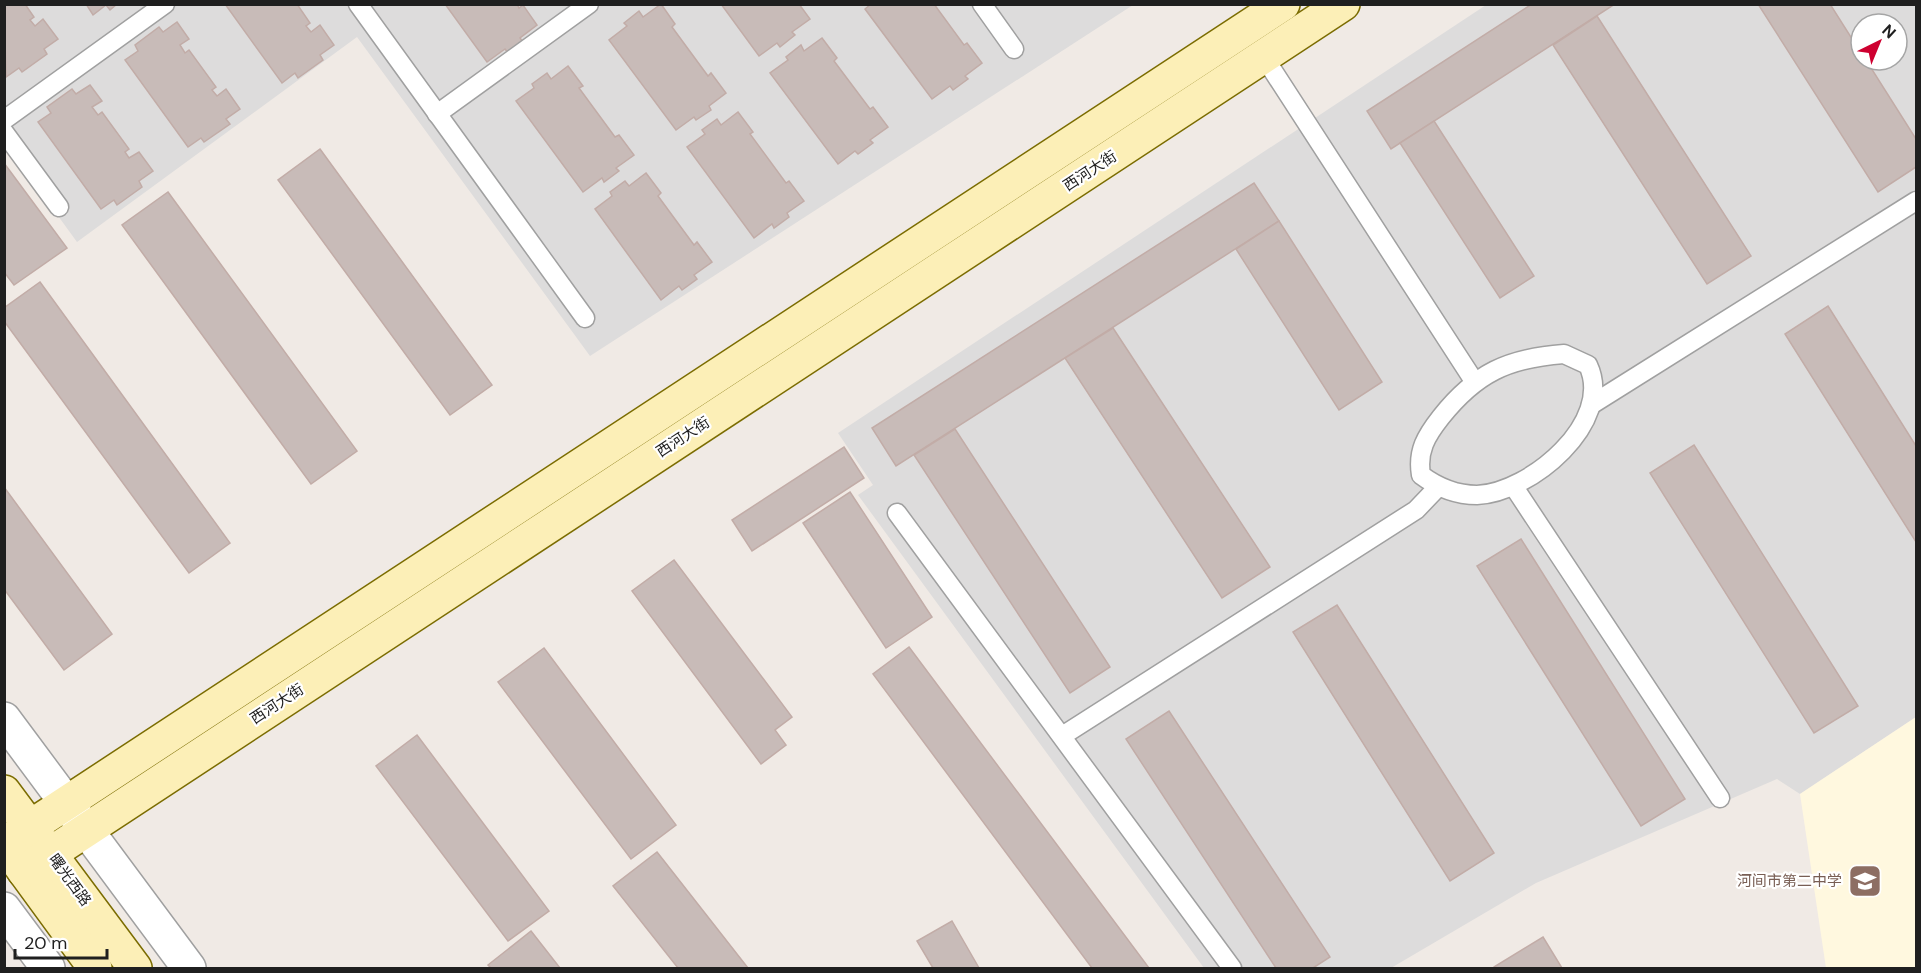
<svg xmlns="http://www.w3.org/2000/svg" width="1921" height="973" font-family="'DM Sans','Noto Sans SC',sans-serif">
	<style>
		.residential { fill: #dddcdc; fill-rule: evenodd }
		.education { fill: #fff8df }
		.building { fill: #c8bbb8; stroke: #c2aca7; stroke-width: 1.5 }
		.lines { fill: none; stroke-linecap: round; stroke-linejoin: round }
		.lane-casing { stroke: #a0a0a0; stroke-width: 21 }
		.street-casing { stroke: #a0a0a0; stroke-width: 36 }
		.secondary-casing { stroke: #7b6c01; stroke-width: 36 }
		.lane { stroke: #fff; stroke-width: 18 }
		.street { stroke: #fff; stroke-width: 33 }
		.secondary { stroke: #fcefb7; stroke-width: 33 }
		.labels { text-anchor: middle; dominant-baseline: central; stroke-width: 4.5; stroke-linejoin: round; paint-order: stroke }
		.street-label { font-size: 15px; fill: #1f1f1f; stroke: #fff }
		.education-label { font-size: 15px; fill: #785e54; stroke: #fff; text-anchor: end }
	</style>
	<rect width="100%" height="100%" fill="#f0eae5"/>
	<!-- residential -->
	<g class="residential">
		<path d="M 4,5 L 1133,5 L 590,356 L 357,37 L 77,242 L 5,143 Z"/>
		<path d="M 1486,5 L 1916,5 L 1916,717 L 1800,794 L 1777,779 L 1536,883 L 1391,968 L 1204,968 L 858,495 L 873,485 L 838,433 ZM 1861,24 L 1897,24 L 1897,60 L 1861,60 Z"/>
	</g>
	<!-- education -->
	<path class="education" d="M 1916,717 L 1916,968 L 1826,968 L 1800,794 Z"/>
	<!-- building -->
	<g class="building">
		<path d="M 4,4 L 25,4 L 34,17 L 30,20 L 35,26 L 43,19 L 58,39 L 44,49 L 47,54 L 22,72 L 19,68 L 6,77 Z"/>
		<path d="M 86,4 L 117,4 L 110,10 L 106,5 L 93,15 Z"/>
		<path d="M 225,4 L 297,4 L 310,23 L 306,26 L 311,32 L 320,25 L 334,45 L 320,55 L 323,60 L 298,78 L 295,73 L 282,83 Z"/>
		<path d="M 445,4 L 517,4 L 519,8 L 523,5 L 537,25 L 520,38 L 523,42 L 508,53 L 505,49 L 487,62 Z"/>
		<path d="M 661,4 L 675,24 L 672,27 L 708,76 L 711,73 L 726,93 L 709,106 L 711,110 L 696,120 L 694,117 L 676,130 L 609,40 L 627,26 L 624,23 L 639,11 L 643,17 Z"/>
		<path d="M 721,4 L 799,4 L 810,19 L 792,32 L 795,35 L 780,47 L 777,43 L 759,56 Z"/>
		<path d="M 871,4 L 934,4 L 964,45 L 967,43 L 982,63 L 965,76 L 968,79 L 953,90 L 950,86 L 932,99 L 865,9 Z"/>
		<path d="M 1532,4 L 1615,4 L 1391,149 L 1367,111 Z"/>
		<path d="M 1758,4 L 1830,4 L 1861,53 L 1861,60 L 1866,60 L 1916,139 L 1916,167 L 1878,192 Z"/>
		<path d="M 1597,16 L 1751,256 L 1707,284 L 1553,45 Z"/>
		<path d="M 177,22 L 189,39 L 180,45 L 185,53 L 189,50 L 216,87 L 212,90 L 217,96 L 226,89 L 240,109 L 226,119 L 230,124 L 204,142 L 201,138 L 188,147 L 125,60 L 138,51 L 135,45 L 159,27 L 163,32 Z"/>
		<path d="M 822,38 L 837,58 L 834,61 L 870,109 L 873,107 L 888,127 L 870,140 L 873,143 L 858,154 L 855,151 L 838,164 L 770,73 L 788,60 L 786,57 L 801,45 L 804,51 Z"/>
		<path d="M 568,66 L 583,86 L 579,88 L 615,137 L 619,135 L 634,155 L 616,168 L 619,171 L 604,182 L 602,178 L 583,192 L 516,101 L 534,88 L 532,84 L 547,73 L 551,79 Z"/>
		<path d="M 90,85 L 102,101 L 92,107 L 98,115 L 102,112 L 129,149 L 125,152 L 129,158 L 139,152 L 153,171 L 139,181 L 142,187 L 117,205 L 114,200 L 101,209 L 38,122 L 51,113 L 47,107 L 72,89 L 76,94 Z"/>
		<path d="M 738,112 L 753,132 L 750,134 L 786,183 L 789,181 L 804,201 L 787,213 L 789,217 L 774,228 L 772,224 L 754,238 L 687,147 L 705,134 L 702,130 L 717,119 L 721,125 Z"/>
		<path d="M 1434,121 L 1534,276 L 1500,298 L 1400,143 Z"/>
		<path d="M 320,149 L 492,385 L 450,415 L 278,180 Z"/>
		<path d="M 4,163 L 67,248 L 14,285 L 4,272 Z"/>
		<path d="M 646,173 L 661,193 L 658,196 L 694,245 L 697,242 L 712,262 L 694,275 L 697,279 L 682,290 L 679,286 L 661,300 L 595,209 L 612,196 L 610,192 L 625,181 L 629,186 Z"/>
		<path d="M 1254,183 L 1279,221 L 896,466 L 872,428 Z"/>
		<path d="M 168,192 L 357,451 L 311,484 L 122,225 Z"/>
		<path d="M 1279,221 L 1382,382 L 1339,410 L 1236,249 Z"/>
		<path d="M 40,282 L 230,543 L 189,573 L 4,321 L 4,308 Z"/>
		<path d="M 1828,306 L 1916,446 L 1916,542 L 1785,334 Z"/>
		<path d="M 1113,328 L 1270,567 L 1222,598 L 1065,358 Z"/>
		<path d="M 955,429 L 1110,667 L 1070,693 L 914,455 Z"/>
		<path d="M 1694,445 L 1858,706 L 1814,733 L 1650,473 Z"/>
		<path d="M 844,447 L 864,478 L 752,551 L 732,520 Z"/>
		<path d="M 4,487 L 112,634 L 64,670 L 4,589 Z"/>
		<path d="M 850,492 L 932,617 L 886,648 L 803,523 Z"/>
		<path d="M 1521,539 L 1685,799 L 1641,826 L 1477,566 Z"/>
		<path d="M 674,560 L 792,717 L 775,730 L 786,745 L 761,764 L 632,591 Z"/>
		<path d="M 1337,605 L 1494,853 L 1450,881 L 1293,632 Z"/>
		<path d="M 909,647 L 1149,968 L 1092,968 L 873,674 Z"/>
		<path d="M 544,648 L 676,825 L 631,859 L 498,682 Z"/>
		<path d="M 1169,711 L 1330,957 L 1313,968 L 1276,968 L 1126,739 Z"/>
		<path d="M 417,735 L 549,911 L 508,941 L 376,766 Z"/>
		<path d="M 657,852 L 748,968 L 678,968 L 613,886 Z"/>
		<path d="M 952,921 L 979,968 L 933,968 L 917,941 Z"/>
		<path d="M 531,931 L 560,968 L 491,968 L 488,965 Z"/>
		<path d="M 1543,937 L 1562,968 L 1494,968 L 1494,967 Z"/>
	</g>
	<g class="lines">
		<!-- lane casing -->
		<g class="lane-casing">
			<g id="lane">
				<path d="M 358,4 L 585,318"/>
				<path d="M 982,4 L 1014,49"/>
				<path d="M 1264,57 L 1474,381"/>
				<path d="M 437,114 L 589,4"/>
				<path d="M 4,120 L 165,4"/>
				<path d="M 4,132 L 59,207"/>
				<path d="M 1564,354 L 1588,365 C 1615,422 1530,493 1477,495 C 1457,495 1437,487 1421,475 C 1417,451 1426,436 1441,417 C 1476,373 1508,358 1564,354 Z"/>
				<path d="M 1591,405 L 1916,201"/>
				<path d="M 1514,487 L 1720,798"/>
				<path d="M 897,513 L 1232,968"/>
				<path d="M 1062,736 L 1416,510 L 1438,487"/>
			</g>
		</g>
		<!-- street casing -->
		<g class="street-casing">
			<g id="street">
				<path d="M 4,719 L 189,968"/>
				<path d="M 4,909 L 48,968"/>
			</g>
		</g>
		<!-- secondary casing -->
		<g class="secondary-casing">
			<g id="secondary">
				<path d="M 4,792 L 135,968"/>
				<path d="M 4,844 L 1283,4"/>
				<path d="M 11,853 L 95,968"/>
				<path d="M 24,871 L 1343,4"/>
			</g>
		</g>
		<!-- lane -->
		<use href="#lane" class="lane"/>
		<!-- street -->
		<use href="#street" class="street"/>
		<!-- secondary -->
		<use href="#secondary" class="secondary"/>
	</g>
	<!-- icons -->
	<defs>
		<g id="school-square" transform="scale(1.725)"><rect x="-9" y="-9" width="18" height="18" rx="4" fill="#8d6e63" stroke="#fff"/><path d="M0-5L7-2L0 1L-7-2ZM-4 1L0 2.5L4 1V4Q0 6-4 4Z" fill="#fff"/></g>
	</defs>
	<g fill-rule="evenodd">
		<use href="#school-square" x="1865" y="881"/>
	</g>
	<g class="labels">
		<!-- street labels -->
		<g class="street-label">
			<text transform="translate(1090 171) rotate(-33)">西河大街</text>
			<text transform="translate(683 437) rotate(-33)">西河大街</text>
			<text transform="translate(277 704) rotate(-33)">西河大街</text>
			<text transform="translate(70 880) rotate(54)">曙光西路</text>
		</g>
		<!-- education labels -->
		<g class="education-label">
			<text x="1842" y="881">河间市第二中学</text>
		</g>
	</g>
	<!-- border -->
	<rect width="1921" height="973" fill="none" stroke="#1f1f1f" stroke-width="12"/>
	<!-- north arrow -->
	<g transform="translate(1879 42) rotate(43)"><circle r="28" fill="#ffffff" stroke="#a5a5a5" stroke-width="1.5"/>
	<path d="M0-4.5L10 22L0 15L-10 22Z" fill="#ce0030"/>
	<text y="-9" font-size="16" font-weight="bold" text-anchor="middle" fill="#1f1f1f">N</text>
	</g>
	<!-- scale -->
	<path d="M15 949v9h92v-9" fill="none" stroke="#1f1f1f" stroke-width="3"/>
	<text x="24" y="949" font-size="18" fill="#1f1f1f" stroke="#ffffff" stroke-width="4.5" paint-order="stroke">20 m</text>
</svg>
